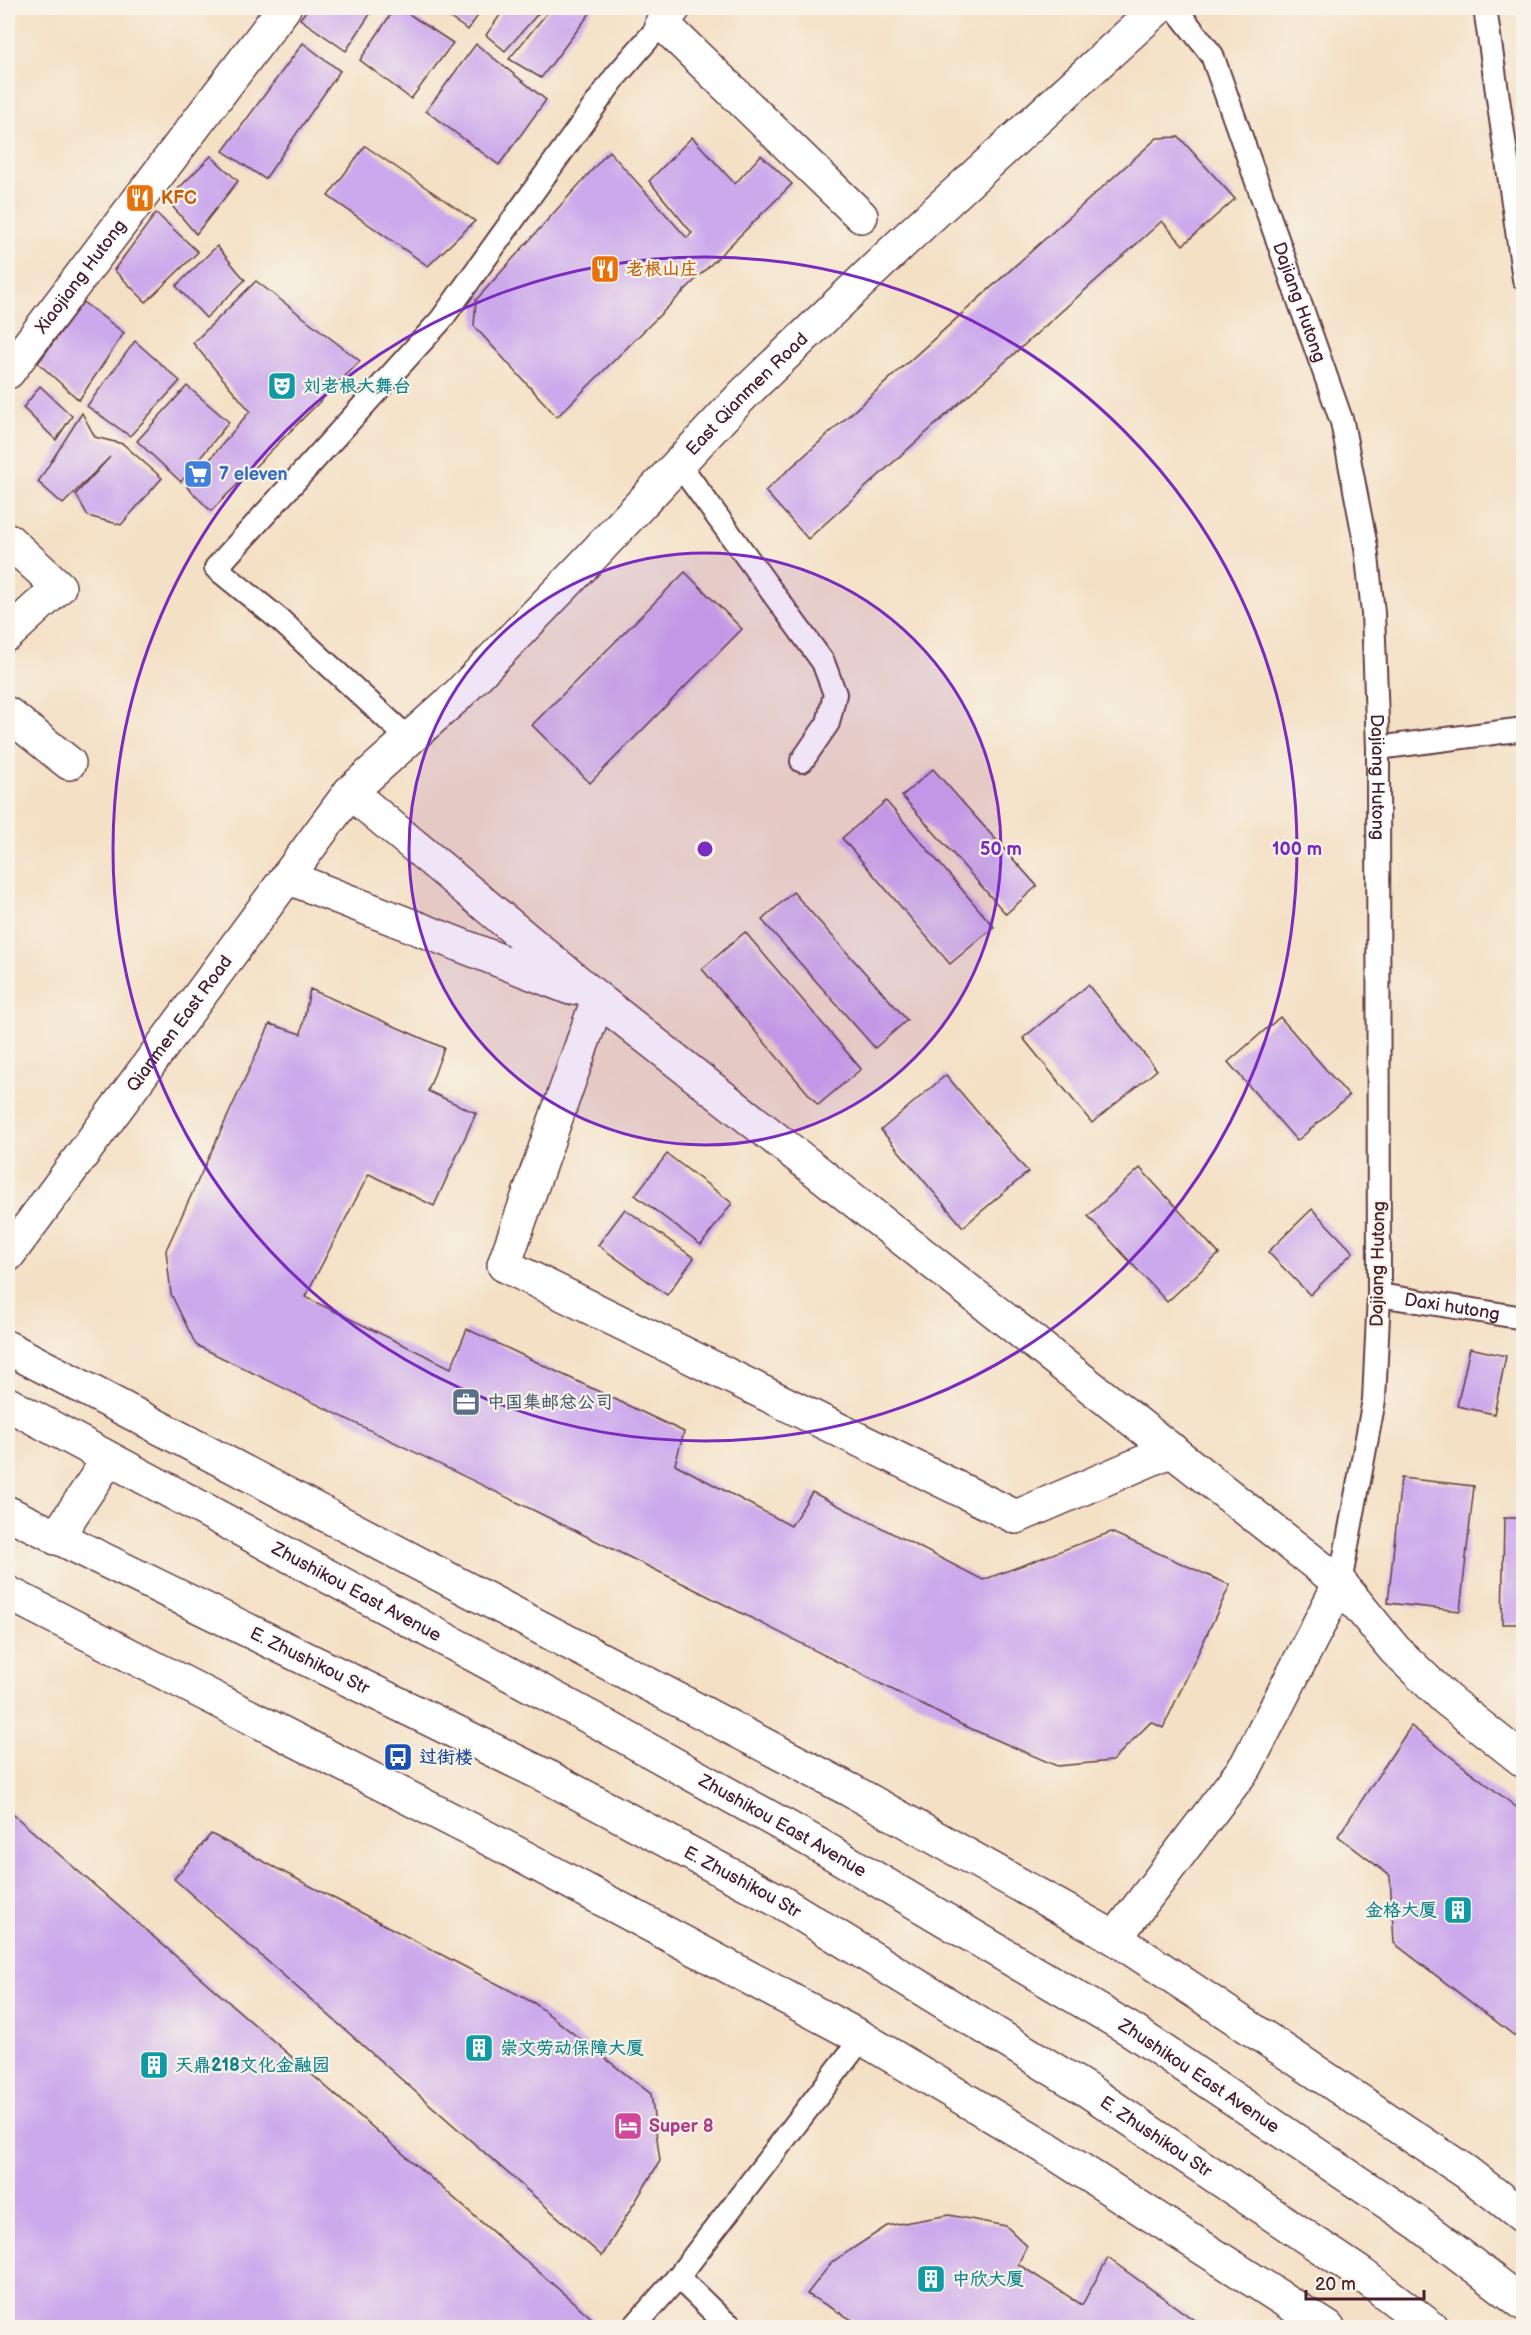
<svg xmlns="http://www.w3.org/2000/svg" width="1531" height="2335" font-family="'Balsamiq Sans','LXGW WenKai TC',sans-serif">
	<style>
		.building { fill: #cca8ec }
		.lines { fill: none; stroke-linecap: round; stroke-linejoin: round }
		.lane-casing { stroke: #643c42; stroke-width: 26 }
		.street-casing { stroke: #643c42; stroke-width: 36 }
		.secondary-casing { stroke: #643c42; stroke-width: 36 }
		.primary-casing { stroke: #643c42; stroke-width: 36 }
		.lane { stroke: #fff; stroke-width: 22 }
		.street { stroke: #fff; stroke-width: 33 }
		.secondary { stroke: #fff; stroke-width: 33 }
		.primary { stroke: #fff; stroke-width: 33 }
		.ring { fill: none; stroke: #7b2cbf; stroke-width: 3 }
		.labels { text-anchor: middle; dominant-baseline: central; stroke-width: 4.5; stroke-linejoin: round; paint-order: stroke }
		.food-label { font-size: 18px; font-weight: bold; fill: #c56008; stroke: #f7f3e8; text-anchor: start }
		.street-label { font-size: 18px; fill: #4a1f2b; stroke: #f7f3e8 }
		.culture-label { font-size: 18px; font-weight: bold; fill: #0d838f; stroke: #f7f3e8; text-anchor: start }
		.shop-label { font-size: 18px; font-weight: bold; fill: #366cbe; stroke: #f7f3e8; text-anchor: start }
		.service-label { font-size: 18px; font-weight: bold; fill: #4e5e75; stroke: #f7f3e8; text-anchor: start }
		.transit-label { font-size: 18px; font-weight: bold; fill: #164399; stroke: #f7f3e8; text-anchor: start }
		.hotel-label { font-size: 18px; font-weight: bold; fill: #b23c85; stroke: #f7f3e8; text-anchor: start }
		.centre { fill: #7b2cbf; stroke: #f7f3e8; stroke-width: 3 }
		.ring-label { font-size: 18px; text-anchor: middle; font-weight: bold; fill: #7b2cbf; stroke: #f7f3e8; stroke-width: 4.5; stroke-linejoin: round; paint-order: stroke }
	</style>
	<rect width="100%" height="100%" fill="#f7f3e8"/>
	<filter id="ink" filterUnits="userSpaceOnUse"><feTurbulence type="fractalNoise" baseFrequency=".0167" numOctaves="2"/><feDisplacementMap in="SourceGraphic" scale="12" xChannelSelector="R" yChannelSelector="G"/><feConvolveMatrix kernelMatrix="1 2 1 2 8 2 1 2 1" color-interpolation-filters="sRGB"/></filter>
	<filter id="wash" filterUnits="userSpaceOnUse"><feTurbulence type="fractalNoise" baseFrequency=".008" numOctaves="4" result="noise"/><feDisplacementMap in="SourceGraphic" scale="24" xChannelSelector="R" yChannelSelector="G"/><feGaussianBlur stdDeviation="1.35" result="paint"/><feColorMatrix in="noise" values="0 0 0 0 0 0 0 0 0 0 0 0 0 0 0 0 0 1.4 0 .05"/><feComposite in="paint" operator="in"/></filter>
	<g filter="url(#wash)">
		<rect width="100%" height="100%" fill="#f4e0c5"/>
		<g id="blocks">
			<!-- building -->
			<g class="building">
				<path d="M 308,8 L 374,8 L 346,51 L 300,19 Z"/>
				<path d="M 395,8 L 400,8 L 453,43 L 411,99 L 360,60 Z"/>
				<path d="M 435,8 L 483,8 L 468,30 Z"/>
				<path d="M 505,8 L 543,8 L 505,51 L 486,35 Z"/>
				<path d="M 551,8 L 594,8 L 541,78 L 509,59 Z"/>
				<path d="M 303,43 L 340,71 L 265,179 L 223,151 Z"/>
				<path d="M 476,44 L 546,100 L 499,165 L 426,111 Z"/>
				<path d="M 692,137 L 735,184 L 761,155 L 792,184 L 557,417 L 474,326 L 476,300 L 609,151 L 687,238 L 692,233 L 649,181 Z"/>
				<path d="M 1179,137 L 1235,199 L 1183,245 L 1162,221 L 808,539 L 765,491 L 1157,138 Z"/>
				<path d="M 365,146 L 475,221 L 428,266 L 328,196 Z"/>
				<path d="M 211,156 L 238,181 L 196,234 L 167,200 Z"/>
				<path d="M 156,213 L 198,252 L 146,302 L 114,270 Z"/>
				<path d="M 217,246 L 245,280 L 206,318 L 176,286 Z"/>
				<path d="M 256,281 L 360,361 L 211,511 L 187,487 L 250,411 L 193,343 Z"/>
				<path d="M 83,302 L 124,333 L 79,400 L 38,363 Z"/>
				<path d="M 135,341 L 180,381 L 130,436 L 87,406 Z"/>
				<path d="M 40,386 L 72,416 L 56,440 L 23,408 Z"/>
				<path d="M 187,386 L 229,422 L 181,482 L 137,441 Z"/>
				<path d="M 82,413 L 95,437 L 123,444 L 162,478 L 121,525 L 88,516 L 76,494 L 110,457 L 63,504 L 38,482 Z"/>
				<path d="M 685,572 L 742,629 L 590,783 L 532,725 Z"/>
				<path d="M 933,769 L 1037,886 L 1006,914 L 902,796 Z"/>
				<path d="M 886,801 L 994,927 L 950,964 L 842,838 Z"/>
				<path d="M 793,892 L 907,1020 L 875,1048 L 762,920 Z"/>
				<path d="M 745,932 L 861,1069 L 818,1105 L 702,969 Z"/>
				<path d="M 1088,985 L 1157,1070 L 1092,1123 L 1023,1038 Z"/>
				<path d="M 310,989 L 444,1048 L 428,1091 L 476,1113 L 434,1206 L 369,1174 L 305,1297 L 451,1368 L 467,1329 L 684,1432 L 675,1464 L 791,1526 L 812,1492 L 983,1580 L 1111,1532 L 1230,1585 L 1163,1728 L 1151,1722 L 1112,1761 L 1057,1766 L 960,1724 L 684,1584 L 196,1345 L 171,1294 L 166,1250 L 270,1024 L 301,1034 Z"/>
				<path d="M 1280,1017 L 1349,1096 L 1297,1141 L 1228,1062 Z"/>
				<path d="M 946,1075 L 1028,1172 L 963,1227 L 881,1130 Z"/>
				<path d="M 667,1154 L 732,1203 L 701,1245 L 635,1195 Z"/>
				<path d="M 1140,1168 L 1219,1254 L 1167,1302 L 1088,1216 Z"/>
				<path d="M 625,1209 L 694,1258 L 667,1295 L 598,1245 Z"/>
				<path d="M 1312,1209 L 1353,1252 L 1310,1295 L 1268,1252 Z"/>
				<path d="M 1470,1348 L 1506,1356 L 1494,1414 L 1457,1406 Z"/>
				<path d="M 1401,1478 L 1474,1486 L 1460,1611 L 1388,1603 Z"/>
				<path d="M 1504,1518 L 1524,1518 L 1524,1624 L 1502,1624 Z"/>
				<path d="M 1411,1726 L 1524,1813 L 1524,2043 L 1394,1943 L 1390,1876 L 1338,1836 Z"/>
				<path d="M 8,1810 L 594,2320 L 587,2328 L 8,2328 Z"/>
				<path d="M 211,1834 L 534,2003 L 651,2094 L 660,2161 L 602,2256 L 174,1879 Z"/>
				<path d="M 949,2215 L 1006,2226 L 1027,2246 L 1018,2264 L 1082,2305 L 1108,2258 L 1205,2328 L 860,2328 L 861,2325 L 807,2294 L 832,2262 L 887,2226 Z"/>
			</g>
		</g>
	</g>
	<g filter="url(#ink)">
		<use href="#blocks" fill-opacity="0" stroke="#643c42" stroke-width="1.5"/>
		<g class="lines">
			<!-- lane casing -->
			<g class="lane-casing">
				<g id="lane">
					<path id="s1" d="M 1175,8 L 1212,55 L 1342,422 L 1366,547 L 1373,613 L 1378,748 L 1379,1295 L 1374,1400 L 1340,1583"/>
					<path d="M 1485,8 L 1524,279"/>
					<path d="M 679,464 L 823,662 L 835,694 L 828,723 L 802,761"/>
					<path d="M 409,739 L 280,620 L 216,568 L 441,320 L 616,76 L 662,23"/>
					<path d="M 1378,748 L 1524,729"/>
					<path id="s2" d="M 1379,1295 L 1524,1318"/>
					<path d="M 678,2277 L 721,2319 L 734,2328"/>
					<path d="M 633,2328 L 678,2277 L 862,2038"/>
				</g>
			</g>
			<!-- street casing -->
			<g class="street-casing">
				<g id="street">
					<path d="M 674,8 L 662,23 L 861,216"/>
					<path id="s3" d="M 8,372 L 284,8"/>
					<path d="M 8,540 L 59,587 L 8,634"/>
					<path d="M 8,714 L 69,763"/>
					<path d="M 350,792 L 598,999 L 1340,1583 L 1395,1650 L 1446,1699 L 1524,1761"/>
					<path d="M 287,877 L 570,988"/>
					<path d="M 598,999 L 504,1265 L 1016,1517 L 1172,1450"/>
					<path d="M 1115,1938 L 1246,1766 L 1340,1583"/>
				</g>
			</g>
			<!-- secondary casing -->
			<g class="secondary-casing">
				<g id="secondary">
					<path id="s4" d="M 8,1255 L 350,792 L 457,696 L 582,567 L 743,395 L 907,238 L 1158,8"/>
					<path d="M 8,1348 L 850,1790 L 1115,1938 L 1466,2172 L 1524,2217"/>
					<path d="M 8,1593 L 499,1844 L 862,2038 L 1045,2147 L 1328,2328"/>
				</g>
			</g>
			<!-- primary casing -->
			<g class="primary-casing">
				<g id="primary">
					<path id="s5" d="M 8,1404 L 593,1719 L 817,1844 L 1133,2031 L 1418,2223 L 1524,2304"/>
					<path id="s6" d="M 8,1513 L 548,1777 L 781,1902 L 1087,2090 L 1361,2274 L 1432,2328"/>
					<path d="M 56,1538 L 108,1460"/>
				</g>
			</g>
			<!-- lane -->
			<use href="#lane" class="lane"/>
			<!-- street -->
			<use href="#street" class="street"/>
			<!-- secondary -->
			<use href="#secondary" class="secondary"/>
			<!-- primary -->
			<use href="#primary" class="primary"/>
		</g>
	</g>
	<!-- distance rings -->
	<circle cx="705" cy="849" r="296" fill="#7b2cbf" fill-opacity=".12"/>
	<g class="ring">
		<circle cx="705" cy="849" r="296"/>
		<circle cx="705" cy="849" r="592"/>
	</g>
	<!-- icons -->
	<defs>
		<g id="restaurant-square" transform="scale(1.5)"><rect x="-9" y="-9" width="18" height="18" rx="4" fill="#e8710a" stroke="#f7f3e8"/><path d="M-5-6h1v4h1v-4h1v4h1v-4h1v5L-1.5 .5V6h-2V.5L-5-1ZM5-6V6H3V1.5H1.5Q1.5-4 5-6Z" fill="#fff"/></g>
		<g id="theatre-square" transform="scale(1.5)"><rect x="-9" y="-9" width="18" height="18" rx="4" fill="#0f9aa8" stroke="#f7f3e8"/><path d="M-5-5.5Q0-4 5-5.5V0Q5 5 0 6Q-5 5-5 0ZM-3.3-2.5H-1v1.5H-3.3ZM1-2.5H3.3v1.5H1ZM-2.8 1Q0 5.5 2.8 1Z" fill="#fff"/></g>
		<g id="supermarket-square" transform="scale(1.5)"><rect x="-9" y="-9" width="18" height="18" rx="4" fill="#3f7fe0" stroke="#f7f3e8"/><path d="M-6-5.5h2.5l.6 2H6L4.5 2H-2.5L-4.4-4H-6ZM-1.5 3.2a1.3 1.3 0 1 0 .1 0ZM3 3.2a1.3 1.3 0 1 0 .1 0Z" fill="#fff"/></g>
		<g id="office-square" transform="scale(1.5)"><rect x="-9" y="-9" width="18" height="18" rx="4" fill="#5c6f8a" stroke="#f7f3e8"/><path d="M-6-3h4V-5.5h4V-3h4V5H-6ZM-1-4.5V-3h2v-1.5ZM-6 0V1H6V0Z" fill="#fff"/></g>
		<g id="bus-square" transform="scale(1.5)"><rect x="-9" y="-9" width="18" height="18" rx="4" fill="#1a4fb4" stroke="#f7f3e8"/><path d="M-5-6H5V4H4V6H2V4H-2V6H-4V4H-5ZM-3.5-4V0h7V-4ZM-3.5 1.2v1.5H-2V1.2ZM2 1.2v1.5H3.5V1.2Z" fill="#fff"/></g>
		<g id="building-square" transform="scale(1.5)"><rect x="-9" y="-9" width="18" height="18" rx="4" fill="#0f9aa8" stroke="#f7f3e8"/><path d="M-4-6H4V6H1V3H-1V6H-4ZM-2.5-4.3h1.7v1.8h-1.7ZM.8-4.3h1.7v1.8H.8ZM-2.5-1h1.7V.8h-1.7ZM.8-1h1.7V.8H.8Z" fill="#fff"/></g>
		<g id="hotel-square" transform="scale(1.5)"><rect x="-9" y="-9" width="18" height="18" rx="4" fill="#d1479c" stroke="#f7f3e8"/><path d="M-6-4.5h1.5V1H6V5H4.5V3h-9V5H-6ZM-4 0a1.8 1.8 0 1 1 3.6 0ZM.5 0V-2.5h3Q6-2.5 6 0Z" fill="#fff"/></g>
	</defs>
	<g fill-rule="evenodd">
		<use href="#restaurant-square" x="140" y="198"/>
		<use href="#restaurant-square" x="605" y="269"/>
		<use href="#theatre-square" x="282" y="386"/>
		<use href="#supermarket-square" x="198" y="474"/>
		<use href="#office-square" x="466" y="1402"/>
		<use href="#bus-square" x="398" y="1757"/>
		<use href="#building-square" x="1458" y="1910"/>
		<use href="#building-square" x="479" y="2048"/>
		<use href="#building-square" x="154" y="2065"/>
		<use href="#hotel-square" x="628" y="2126"/>
		<use href="#building-square" x="931" y="2279"/>
	</g>
	<g class="labels">
		<!-- food labels -->
		<g class="food-label">
			<text x="161" y="198">KFC</text>
			<text x="626" y="269">老根山庄</text>
		</g>
		<!-- street labels -->
		<g class="street-label">
			<text stroke="none"><textPath href="#s3" startOffset="120">Xiaojiang Hutong</textPath></text>
			<text stroke="none"><textPath href="#s1" startOffset="322">Dajiang Hutong</textPath></text>
			<text stroke="none"><textPath href="#s4" startOffset="1138">East Qianmen Road</textPath></text>
			<text stroke="none"><textPath href="#s1" startOffset="807">Dajiang Hutong</textPath></text>
			<text stroke="none"><textPath href="#s4" startOffset="288">Qianmen East Road</textPath></text>
			<text transform="translate(1378 1264) rotate(-89)">Dajiang Hutong</text>
			<text stroke="none"><textPath href="#s2" startOffset="74">Daxi hutong</textPath></text>
			<text stroke="none"><textPath href="#s5" startOffset="396">Zhushikou East Avenue</textPath></text>
			<text stroke="none"><textPath href="#s6" startOffset="336">E. Zhushikou Str</textPath></text>
			<text stroke="none"><textPath href="#s5" startOffset="882">Zhushikou East Avenue</textPath></text>
			<text stroke="none"><textPath href="#s6" startOffset="822">E. Zhushikou Str</textPath></text>
			<text stroke="none"><textPath href="#s5" startOffset="1368">Zhushikou East Avenue</textPath></text>
			<text stroke="none"><textPath href="#s6" startOffset="1308">E. Zhushikou Str</textPath></text>
		</g>
		<!-- culture labels -->
		<g class="culture-label">
			<text x="303" y="386">刘老根大舞台</text>
			<text x="1437" y="1910" text-anchor="end">金格大厦</text>
			<text x="500" y="2048">崇文劳动保障大厦</text>
			<text x="175" y="2065">天鼎218文化金融园</text>
			<text x="952" y="2279">中欣大厦</text>
		</g>
		<!-- shop labels -->
		<g class="shop-label">
			<text x="219" y="474">7 eleven</text>
		</g>
		<!-- service labels -->
		<g class="service-label">
			<text x="487" y="1402">中国集邮总公司</text>
		</g>
		<!-- transit labels -->
		<g class="transit-label">
			<text x="419" y="1757">过街楼</text>
		</g>
		<!-- hotel labels -->
		<g class="hotel-label">
			<text x="649" y="2126">Super 8</text>
		</g>
	</g>
	<circle cx="705" cy="849" r="9" class="centre"/>
	<g class="ring-label">
		<text x="1001" y="855">50 m</text>
		<text x="1297" y="855">100 m</text>
	</g>
	<!-- margin -->
	<rect width="1531" height="2335" fill="none" stroke="#f7f3e8" stroke-width="30"/>
	<!-- scale -->
	<path d="M1306 2290v9h118v-9" fill="none" stroke="#4a1f2b" stroke-width="3"/>
	<text x="1315" y="2290" font-size="18" fill="#4a1f2b" stroke="#f7f3e8" stroke-width="4.5" paint-order="stroke">20 m</text>
</svg>
